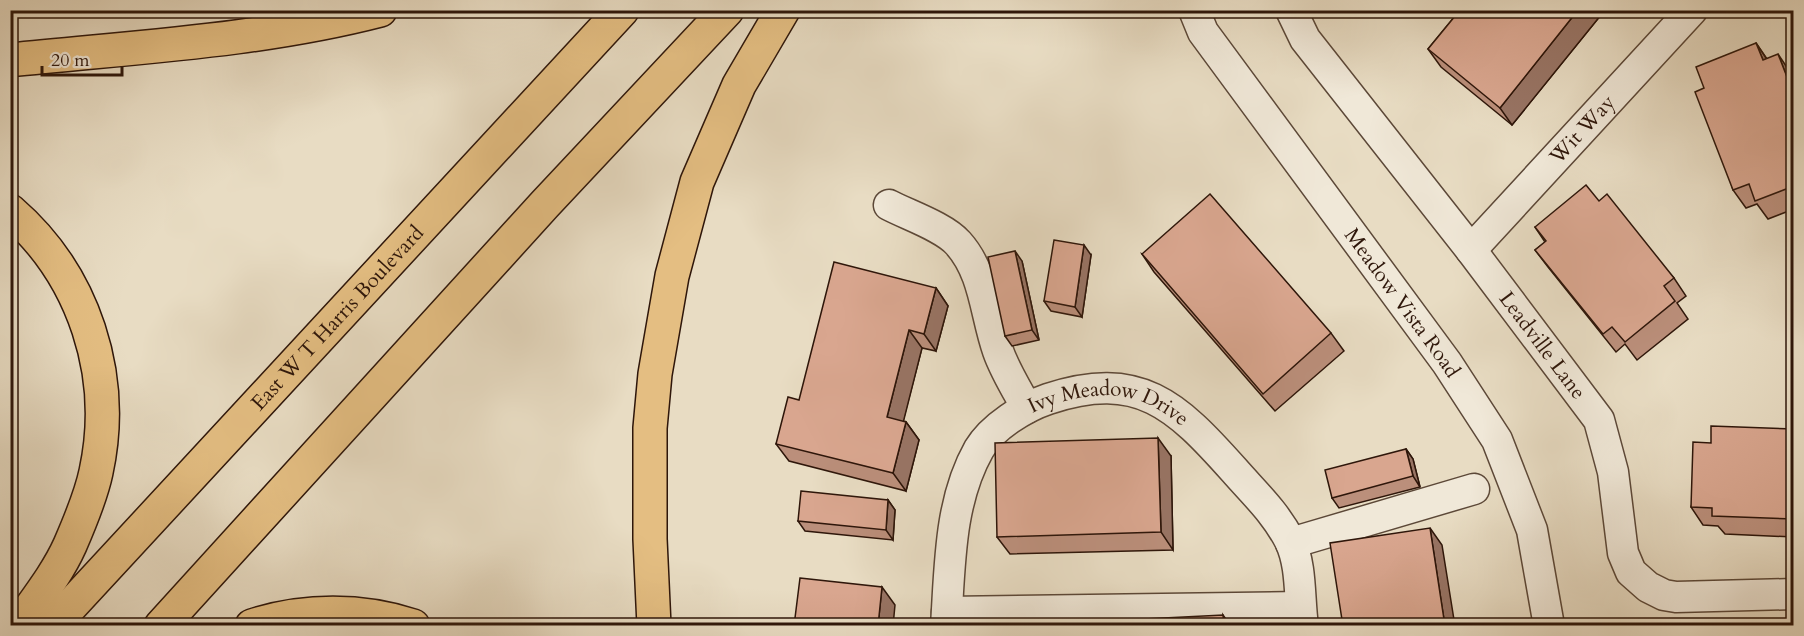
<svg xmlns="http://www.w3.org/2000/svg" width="1804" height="636" font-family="Cardo,serif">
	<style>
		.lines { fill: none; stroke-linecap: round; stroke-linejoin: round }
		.minor-casing { stroke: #5c4838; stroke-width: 33 }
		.major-casing { stroke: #2e160a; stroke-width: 36 }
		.minor { stroke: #f0e8d8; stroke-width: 30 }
		.major { stroke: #e4be82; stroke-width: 33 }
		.wall { fill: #bb8f7b; stroke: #2e160a; stroke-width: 1.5 }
		.shaded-wall { fill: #987464; stroke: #2e160a; stroke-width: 1.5 }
		.building { fill: #d9a68f; stroke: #2e160a; stroke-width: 1.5 }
		.labels { text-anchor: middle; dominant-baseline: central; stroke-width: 4.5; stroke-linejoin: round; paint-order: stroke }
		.street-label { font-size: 21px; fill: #2e160a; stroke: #f0e8d8 }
	</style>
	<rect width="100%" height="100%" fill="#e8dcc3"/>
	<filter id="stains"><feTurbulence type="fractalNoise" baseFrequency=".00333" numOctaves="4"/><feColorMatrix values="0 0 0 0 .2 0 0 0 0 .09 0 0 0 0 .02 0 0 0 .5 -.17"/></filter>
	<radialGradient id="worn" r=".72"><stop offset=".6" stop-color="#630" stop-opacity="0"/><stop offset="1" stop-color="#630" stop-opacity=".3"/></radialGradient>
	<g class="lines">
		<!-- minor casing -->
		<g class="minor-casing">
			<g id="minor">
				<path id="s1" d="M 1194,10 L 1203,32 L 1447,363 L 1497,440 L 1532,530 L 1549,626"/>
				<path id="s2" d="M 1291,10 L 1305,39 L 1471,250 L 1599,420 L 1613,472 L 1623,553 L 1631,572 L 1648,587 L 1664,595 L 1676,597 L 1794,594"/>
				<path d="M 889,205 C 908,215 944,227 958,243 C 985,273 985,314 998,351 C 1005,371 1017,390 1027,408"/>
				<path id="s3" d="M 1471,250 L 1692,10"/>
				<path d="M 1291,543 L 1474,489"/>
				<path d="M 947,612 L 1300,607"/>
				<path id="s4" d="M 946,626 C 950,566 949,502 979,449 C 992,427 1024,407 1048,399 C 1139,369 1176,405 1234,470 C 1255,494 1275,512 1290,541 C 1302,566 1299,599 1303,626"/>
			</g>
		</g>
		<!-- major casing -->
		<g class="major-casing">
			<g id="major">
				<path d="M 10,60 C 134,47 260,41 380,10"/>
				<path d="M 10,211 C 84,275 117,375 96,472 C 91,496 80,522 70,545 C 57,574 36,600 18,626"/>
				<path id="s5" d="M 52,626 L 622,10"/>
				<path d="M 161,626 L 545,204 L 727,10"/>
				<path d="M 252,626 C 304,609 362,609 413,626"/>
				<path d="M 654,626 L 650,539 L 650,428 L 655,374 L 672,276 L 697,182 L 739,85 L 783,10"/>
			</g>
		</g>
		<!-- minor -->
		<use href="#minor" class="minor"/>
		<!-- major -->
		<use href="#major" class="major"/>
	</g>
	<!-- wall -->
	<g class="wall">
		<path d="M 1460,10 L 1605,10 L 1512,125 L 1441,67 L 1428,49 Z"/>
		<path d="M 1756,43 L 1767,59 L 1790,72 L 1794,80 L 1794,209 L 1768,219 L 1757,204 L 1746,208 L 1733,190 L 1704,88 Z"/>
		<path d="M 1599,201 L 1674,278 L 1686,296 L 1677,303 L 1688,319 L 1637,360 L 1625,344 L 1616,352 L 1548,267 L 1535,250 L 1545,242 L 1535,227 Z"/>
		<path d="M 1142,254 L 1331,333 L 1344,351 L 1275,411 L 1154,272 Z"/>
		<path d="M 1091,255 L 1082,317 L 1051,311 L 1044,301 Z"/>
		<path d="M 1022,261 L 1039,340 L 1012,346 L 1005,336 Z"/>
		<path d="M 936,288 L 948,306 L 936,351 L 922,348 L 903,421 L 906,422 L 919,440 L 906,491 L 789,461 L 776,444 L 799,400 Z"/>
		<path d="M 1794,429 L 1794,537 L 1725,534 L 1718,526 L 1703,525 L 1691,507 L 1711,443 Z"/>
		<path d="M 1406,449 L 1413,459 L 1420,487 L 1339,508 L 1332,498 Z"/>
		<path d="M 1171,456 L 1173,550 L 1010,554 L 997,537 Z"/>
		<path d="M 888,500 L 895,510 L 893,540 L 805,531 L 798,521 Z"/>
	</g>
	<!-- shaded-wall -->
	<g class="shaded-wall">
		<path d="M 1578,10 L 1605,10 L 1512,125 L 1500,108 Z"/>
		<path d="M 1756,43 L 1768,61 L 1763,60 Z"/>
		<path d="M 1778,54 L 1790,72 L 1794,80 L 1794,95 Z"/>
		<path d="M 1084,245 L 1091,255 L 1082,317 L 1075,307 Z"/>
		<path d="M 1015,251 L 1022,261 L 1039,340 L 1032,330 Z"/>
		<path d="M 936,288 L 948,306 L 936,351 L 924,334 Z"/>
		<path d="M 909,330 L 922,348 L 900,435 L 887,417 Z"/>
		<path d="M 906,422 L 919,440 L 906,491 L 893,473 Z"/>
		<path d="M 1158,438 L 1171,456 L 1173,550 L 1161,532 Z"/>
		<path d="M 1406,449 L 1413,459 L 1420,487 L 1413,476 Z"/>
		<path d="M 888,500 L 895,510 L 893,540 L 886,530 Z"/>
		<path d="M 1430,528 L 1442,545 L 1455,626 L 1445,626 Z"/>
		<path d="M 882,587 L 895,605 L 893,626 L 878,626 Z"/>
		<path d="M 1223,615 L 1230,625 L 1224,626 Z"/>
	</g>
	<!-- building -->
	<g class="building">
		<path d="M 1460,10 L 1578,10 L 1500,108 L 1428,49 Z"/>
		<path d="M 1756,43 L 1763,60 L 1778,54 L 1794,95 L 1794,186 L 1755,201 L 1749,184 L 1733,190 L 1695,92 L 1704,88 L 1696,67 Z"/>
		<path d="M 1586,185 L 1599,201 L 1607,194 L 1674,278 L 1664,286 L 1675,301 L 1625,342 L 1612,327 L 1603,334 L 1535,250 L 1546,241 L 1535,227 Z"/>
		<path d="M 1210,194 L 1331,333 L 1263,394 L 1142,254 Z"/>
		<path d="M 1054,240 L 1084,245 L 1075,307 L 1044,301 Z"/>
		<path d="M 1015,251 L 1032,330 L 1005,336 L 988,257 Z"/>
		<path d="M 834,262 L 936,288 L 924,334 L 909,330 L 887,417 L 906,422 L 893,473 L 776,444 L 788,397 L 799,400 Z"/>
		<path d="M 1711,426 L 1794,429 L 1794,519 L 1712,516 L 1712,508 L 1691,507 L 1693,442 L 1711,443 Z"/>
		<path d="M 1158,438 L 1161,532 L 997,537 L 995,443 Z"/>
		<path d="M 1406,449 L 1413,476 L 1332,498 L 1325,470 Z"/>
		<path d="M 801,491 L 888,500 L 886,530 L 798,521 Z"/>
		<path d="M 1430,528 L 1445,626 L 1343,626 L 1330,543 Z"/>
		<path d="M 800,578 L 882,587 L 878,626 L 794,626 Z"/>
		<path d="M 1223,615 L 1224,626 L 1144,626 L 1144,619 Z"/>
	</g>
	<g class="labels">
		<!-- street labels -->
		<g class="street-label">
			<text stroke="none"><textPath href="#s3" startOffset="164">Wit Way</textPath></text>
			<text stroke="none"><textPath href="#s1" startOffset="360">Meadow Vista Road</textPath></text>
			<text stroke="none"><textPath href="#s5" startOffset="420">East W T Harris Boulevard</textPath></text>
			<text stroke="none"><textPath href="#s2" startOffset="420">Leadville Lane</textPath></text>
			<text stroke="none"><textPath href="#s4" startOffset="332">Ivy Meadow Drive</textPath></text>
		</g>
	</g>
	<!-- margin -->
	<rect width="1804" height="636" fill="none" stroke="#e8dcc3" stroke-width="36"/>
	<rect x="12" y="12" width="1780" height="612" fill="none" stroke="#2e160a" stroke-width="3"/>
	<rect x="18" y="18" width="1768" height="600" fill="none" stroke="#2e160a" stroke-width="1.5"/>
	<!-- scale -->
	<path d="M42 66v9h80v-9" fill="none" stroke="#2e160a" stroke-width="3"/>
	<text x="51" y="66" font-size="18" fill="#2e160a" stroke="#f0e8d8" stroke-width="4.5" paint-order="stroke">20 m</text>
	<rect width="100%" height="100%" filter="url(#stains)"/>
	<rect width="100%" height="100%" fill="url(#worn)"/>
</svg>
